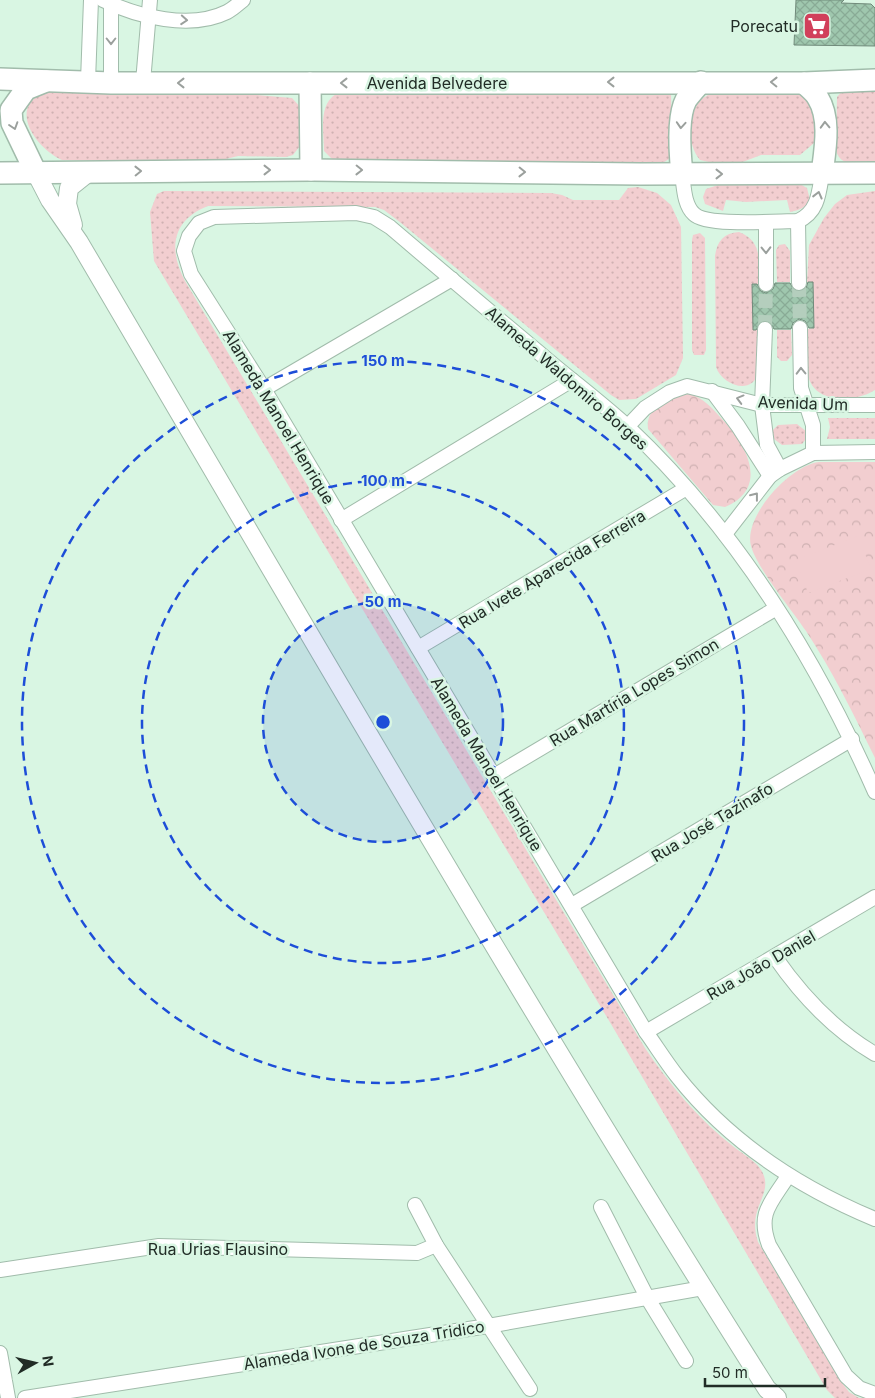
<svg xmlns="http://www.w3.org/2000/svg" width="875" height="1398" font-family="Inter,sans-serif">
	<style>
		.grass { fill: url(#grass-dots) }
		.forest { fill: url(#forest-crowns) }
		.garden { fill: #f2ced0 }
		.building { fill: url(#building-cross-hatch); stroke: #718b7b }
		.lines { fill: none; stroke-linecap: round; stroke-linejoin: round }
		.minor-tunnel { stroke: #b4cebd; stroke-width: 14; stroke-dasharray: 14 7; stroke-linecap: butt }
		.minor-casing { stroke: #a1bcab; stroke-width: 16 }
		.tertiary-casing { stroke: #a1bcab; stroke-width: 20 }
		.primary-casing { stroke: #a1bcab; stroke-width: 24 }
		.minor { stroke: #fff; stroke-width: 14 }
		.tertiary { stroke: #fff; stroke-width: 18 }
		.primary { stroke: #fff; stroke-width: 21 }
		.oneway { stroke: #9ba09d }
		.ring { fill: none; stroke: #1d4ed8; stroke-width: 2.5; stroke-dasharray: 9 6 }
		.labels { text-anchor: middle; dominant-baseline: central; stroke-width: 5; stroke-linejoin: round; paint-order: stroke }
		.poi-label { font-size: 16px; fill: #212c26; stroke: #d9f6e3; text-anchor: end }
		.street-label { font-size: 16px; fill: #212c26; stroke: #d9f6e3 }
		.centre { fill: #1d4ed8; stroke: #d9f6e3; stroke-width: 2.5 }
		.ring-label { font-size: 15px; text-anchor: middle; font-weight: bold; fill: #1d4ed8; stroke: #d9f6e3; stroke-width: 5; stroke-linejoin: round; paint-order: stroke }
	</style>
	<defs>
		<pattern id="grass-dots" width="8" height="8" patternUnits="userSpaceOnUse" patternTransform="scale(1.25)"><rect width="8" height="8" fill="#f2ced0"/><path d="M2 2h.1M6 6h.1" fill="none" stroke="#cfb1b2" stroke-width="1.8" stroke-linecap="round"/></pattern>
		<pattern id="forest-crowns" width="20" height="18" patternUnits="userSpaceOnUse" patternTransform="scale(1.25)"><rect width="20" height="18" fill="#f2ced0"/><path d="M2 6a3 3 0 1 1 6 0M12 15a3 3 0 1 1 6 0" fill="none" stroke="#cfb1b2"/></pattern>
		<pattern id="building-cross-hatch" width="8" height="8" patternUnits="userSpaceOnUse" patternTransform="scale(1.25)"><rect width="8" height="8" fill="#9fc7ae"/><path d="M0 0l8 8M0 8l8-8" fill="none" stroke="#89ab96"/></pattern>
	</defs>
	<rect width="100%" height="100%" fill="#d9f6e3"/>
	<!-- grass -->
	<g class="grass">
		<path d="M 770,87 L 798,89 L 814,100 L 814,143 L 800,155 L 761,155 L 740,163 L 718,164 L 700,160 C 685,143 687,105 708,95 L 757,94 Z"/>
		<path d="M 875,88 L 875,163 C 859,163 840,168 836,150 L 837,97 L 844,89 Z"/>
		<path d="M 46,92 L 233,93 L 292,98 L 302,109 L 303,142 L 293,155 L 286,157 L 238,156 L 214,162 L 62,160 C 36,149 6,106 46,92 Z"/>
		<path d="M 671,93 L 672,148 L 669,159 L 661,164 L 343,163 L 332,159 L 324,151 C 324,132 318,105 336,94 Z"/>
		<path d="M 800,184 L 807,188 L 810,200 C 806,208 799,210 790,212 L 787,200 L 746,202 L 726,200 L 723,211 L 705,204 L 703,197 L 706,189 L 718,185 Z"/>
		<path d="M 638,187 L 657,193 L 671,205 L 681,227 L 683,358 L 676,375 L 636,399 L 619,400 L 611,395 L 401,223 L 384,210 L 375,207 L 208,206 C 172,220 168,249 185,281 L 645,1048 C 669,1084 699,1120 734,1147 C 744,1155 760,1163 764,1176 C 771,1197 747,1209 758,1242 L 839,1379 L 849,1392 L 859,1398 L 835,1398 L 827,1390 L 608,1019 L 154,261 L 150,212 L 157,194 L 164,191 L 551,193 L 562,195 L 573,200 L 619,200 L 628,188 Z"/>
		<path d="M 875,191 L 875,390 C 864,397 854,398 841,398 C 798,397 807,360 807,329 L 814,328 L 813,282 L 807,282 L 809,245 L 824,218 L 835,204 L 847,195 Z"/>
		<path d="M 739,232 C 763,241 759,262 759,284 L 752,284 L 754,330 L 760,330 C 759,343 761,360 758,373 C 752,396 722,385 716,367 L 715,256 C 717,241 724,233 739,232 Z"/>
		<path d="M 700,233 L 705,238 L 706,350 L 704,355 L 694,355 L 692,350 L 692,240 L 693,235 Z"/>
		<path d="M 785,244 L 790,251 L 790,282 L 777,282 L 776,250 L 779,245 Z"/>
		<path d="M 777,330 L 791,330 L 792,355 L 787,361 L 781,361 L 777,357 Z"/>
		<path d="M 828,418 L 875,418 L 875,439 L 827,439 L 830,427 Z"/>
		<path d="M 797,424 L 807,432 L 806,439 L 802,444 L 782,445 L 774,439 L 772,431 L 778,425 Z"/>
	</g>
	<!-- forest -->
	<g class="forest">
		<path d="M 689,394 C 704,398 712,408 722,419 C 747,445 770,488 725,507 L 713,505 L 648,429 C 645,407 669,395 689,394 Z"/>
		<path d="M 819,462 L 875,462 L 875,758 C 854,715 833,672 806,631 C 792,610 757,568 751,546 C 743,516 791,465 819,462 Z"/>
	</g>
	<!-- garden -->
	<path class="garden" d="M 858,536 L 871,569 L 808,593 L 796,560 Z"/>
	<!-- building -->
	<g class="building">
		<path d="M 796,0 L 844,0 L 841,3 L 871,4 L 875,8 L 875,46 L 794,45 Z"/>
		<path d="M 808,282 L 813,282 L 814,328 L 809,328 L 805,321 L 799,319 L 793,323 L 791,329 L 774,329 L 770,322 L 765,320 L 761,322 L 756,330 L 753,330 L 752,284 L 757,284 L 761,291 L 766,293 L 773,289 L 775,283 L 790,283 L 794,290 L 800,292 L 806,288 Z"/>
	</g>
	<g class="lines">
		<!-- minor-tunnel -->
		<g class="minor-tunnel">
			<path d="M 799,283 L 800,328"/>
			<path d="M 765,329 L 766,284"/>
		</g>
		<!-- minor casing -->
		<g class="minor-casing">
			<g id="minor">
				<path d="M 103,0 C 138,17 191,30 227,12 C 233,9 238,4 243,0"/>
				<path d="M 111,0 L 111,83"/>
				<path d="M 88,81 L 91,0"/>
				<path d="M 143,82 L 150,0"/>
				<path d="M 682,174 C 684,187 684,205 694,214 C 707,227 778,221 798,221 C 818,212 819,193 822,174"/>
				<path d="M 798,221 L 799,283"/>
				<path d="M 766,222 L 766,284"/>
				<path d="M 800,328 L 801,388 L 813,425 L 813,453"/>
				<path d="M 765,329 L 762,405 L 767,445 L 780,469"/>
				<path d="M 264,389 L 452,279"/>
				<path d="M 712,391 L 738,426 L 770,476"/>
				<path d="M 627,427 L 645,408 L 670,392 L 687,386 L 762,405 L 875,405"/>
				<path d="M 341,520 L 572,380"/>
				<path d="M 725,534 L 770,476 L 780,469 L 813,453 L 875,452"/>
				<path d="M 418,648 L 685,489"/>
				<path d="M 494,776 L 775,609"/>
				<path d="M 875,792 C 816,658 735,528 628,427 C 603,404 575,383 549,361 C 496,317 443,272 390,227 L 374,217 L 356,213 L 214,217 L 199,223 L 189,236 L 184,251 L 191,274 L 264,389 L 646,1032 C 656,1046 666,1062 677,1076 C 729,1142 798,1187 875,1219"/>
				<path d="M 572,905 L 852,739"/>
				<path d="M 775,957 C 802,996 834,1030 875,1054"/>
				<path d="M 646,1032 L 875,897"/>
				<path d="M 788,1176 C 771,1203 757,1213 769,1245 L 846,1376 L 859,1388 L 875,1394"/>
				<path d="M 415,1205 L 436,1245 L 530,1389"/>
				<path d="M 601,1207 L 648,1299 L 686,1361"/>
				<path d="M 0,1270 L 159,1246 L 417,1253 L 436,1245"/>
				<path d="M 0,1353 L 8,1398"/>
				<path d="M 25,1398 L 488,1326 L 703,1288"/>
			</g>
		</g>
		<!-- tertiary casing -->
		<g class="tertiary-casing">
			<g id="tertiary">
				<path d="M 36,173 L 50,200 L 79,242 C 305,626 528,1012 767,1389 L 777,1398"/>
				<path d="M 73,225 L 67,204 L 69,188 L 89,172"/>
			</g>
		</g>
		<!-- primary casing -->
		<g class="primary-casing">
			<g id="primary">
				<path d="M 0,79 L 111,83 L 804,83 L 875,80"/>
				<path d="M 310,83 L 311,170"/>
				<path d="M 804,83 C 809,88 815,92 818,98 C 831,119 825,150 822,174"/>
				<path d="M 0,173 L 311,170 L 640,174 L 875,173"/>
				<path d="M 36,173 L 12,123 L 11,110 L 26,89 L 46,81"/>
				<path d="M 682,174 C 680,155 677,117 686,100 C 690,94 696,88 701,82"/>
			</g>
		</g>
		<!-- minor -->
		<use href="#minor" class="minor"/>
		<!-- tertiary -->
		<use href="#tertiary" class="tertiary"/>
		<!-- primary -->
		<use href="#primary" class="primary"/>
	</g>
	<!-- one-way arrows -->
	<defs><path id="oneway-chevron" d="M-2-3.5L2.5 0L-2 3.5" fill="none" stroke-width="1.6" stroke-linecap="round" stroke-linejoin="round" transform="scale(1.25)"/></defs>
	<g class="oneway">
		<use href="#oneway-chevron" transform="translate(184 20) rotate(4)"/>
		<use href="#oneway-chevron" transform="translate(111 41) rotate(90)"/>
		<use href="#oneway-chevron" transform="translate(611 82) rotate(180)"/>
		<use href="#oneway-chevron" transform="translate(774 82) rotate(-179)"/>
		<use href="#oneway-chevron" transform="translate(181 83) rotate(-180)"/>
		<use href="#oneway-chevron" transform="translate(344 83) rotate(180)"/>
		<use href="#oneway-chevron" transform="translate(681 125) rotate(94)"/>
		<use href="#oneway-chevron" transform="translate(825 125) rotate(-92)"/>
		<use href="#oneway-chevron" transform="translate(14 126) rotate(72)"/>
		<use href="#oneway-chevron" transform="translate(267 170)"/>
		<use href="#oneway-chevron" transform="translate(359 170) rotate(1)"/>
		<use href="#oneway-chevron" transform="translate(138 171) rotate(-1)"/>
		<use href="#oneway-chevron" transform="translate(522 172) rotate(1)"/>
		<use href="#oneway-chevron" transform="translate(719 174)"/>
		<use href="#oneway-chevron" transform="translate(818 195) rotate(-76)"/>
		<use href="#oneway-chevron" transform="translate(766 250) rotate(89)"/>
		<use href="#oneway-chevron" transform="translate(801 371) rotate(-91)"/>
		<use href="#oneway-chevron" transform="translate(740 399) rotate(-165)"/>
		<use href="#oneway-chevron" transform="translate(755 496) rotate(-52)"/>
	</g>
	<!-- distance rings -->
	<circle cx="383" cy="722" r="120" fill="#1d4ed8" fill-opacity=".12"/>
	<g class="ring">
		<circle cx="383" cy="722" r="120"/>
		<circle cx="383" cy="722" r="241"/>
		<circle cx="383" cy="722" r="361"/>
	</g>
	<!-- icons -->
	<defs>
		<g id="supermarket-square" transform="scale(1.4375)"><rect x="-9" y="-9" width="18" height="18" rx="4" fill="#d1405b" stroke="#d9f6e3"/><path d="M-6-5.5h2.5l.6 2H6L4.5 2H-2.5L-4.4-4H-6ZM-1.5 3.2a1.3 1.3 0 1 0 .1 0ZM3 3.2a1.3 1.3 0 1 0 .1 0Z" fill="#fff"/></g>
	</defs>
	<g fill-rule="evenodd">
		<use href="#supermarket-square" x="817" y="26"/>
	</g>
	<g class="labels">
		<!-- poi labels -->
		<g class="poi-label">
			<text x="798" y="26">Porecatu</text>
		</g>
		<!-- street labels -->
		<g class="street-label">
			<text x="437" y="83">Avenida Belvedere</text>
			<text transform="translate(567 378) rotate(41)">Alameda Waldomiro Borges</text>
			<text transform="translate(803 403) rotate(2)">Avenida Um</text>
			<text transform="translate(279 417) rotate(59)">Alameda Manoel Henrique</text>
			<text transform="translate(552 569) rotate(-31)">Rua Ivete Aparecida Ferreira</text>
			<text transform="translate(634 692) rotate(-31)">Rua Martíria Lopes Simon</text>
			<text transform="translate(487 764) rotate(59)">Alameda Manoel Henrique</text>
			<text transform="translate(712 822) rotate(-31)">Rua José Tazinafo</text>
			<text transform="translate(761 965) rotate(-30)">Rua João Daniel</text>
			<text x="218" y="1249">Rua Urias Flausino</text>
			<text transform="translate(364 1345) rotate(-9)">Alameda Ivone de Souza Tridico</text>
		</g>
	</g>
	<circle cx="383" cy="722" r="8" class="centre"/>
	<g class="ring-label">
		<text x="383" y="366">150 m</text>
		<text x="383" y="486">100 m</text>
		<text x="383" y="607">50 m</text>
	</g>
	<!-- north arrow -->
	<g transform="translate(35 1363) rotate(82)" stroke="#d9f6e3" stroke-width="4" paint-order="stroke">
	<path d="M0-4L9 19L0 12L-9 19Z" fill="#212c26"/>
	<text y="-8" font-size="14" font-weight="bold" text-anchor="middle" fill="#212c26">N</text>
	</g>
	<!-- scale -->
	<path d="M705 1378v8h120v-8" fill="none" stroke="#212c26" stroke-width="2.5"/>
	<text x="712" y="1378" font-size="15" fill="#212c26" stroke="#d9f6e3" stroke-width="4" paint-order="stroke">50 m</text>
</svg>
